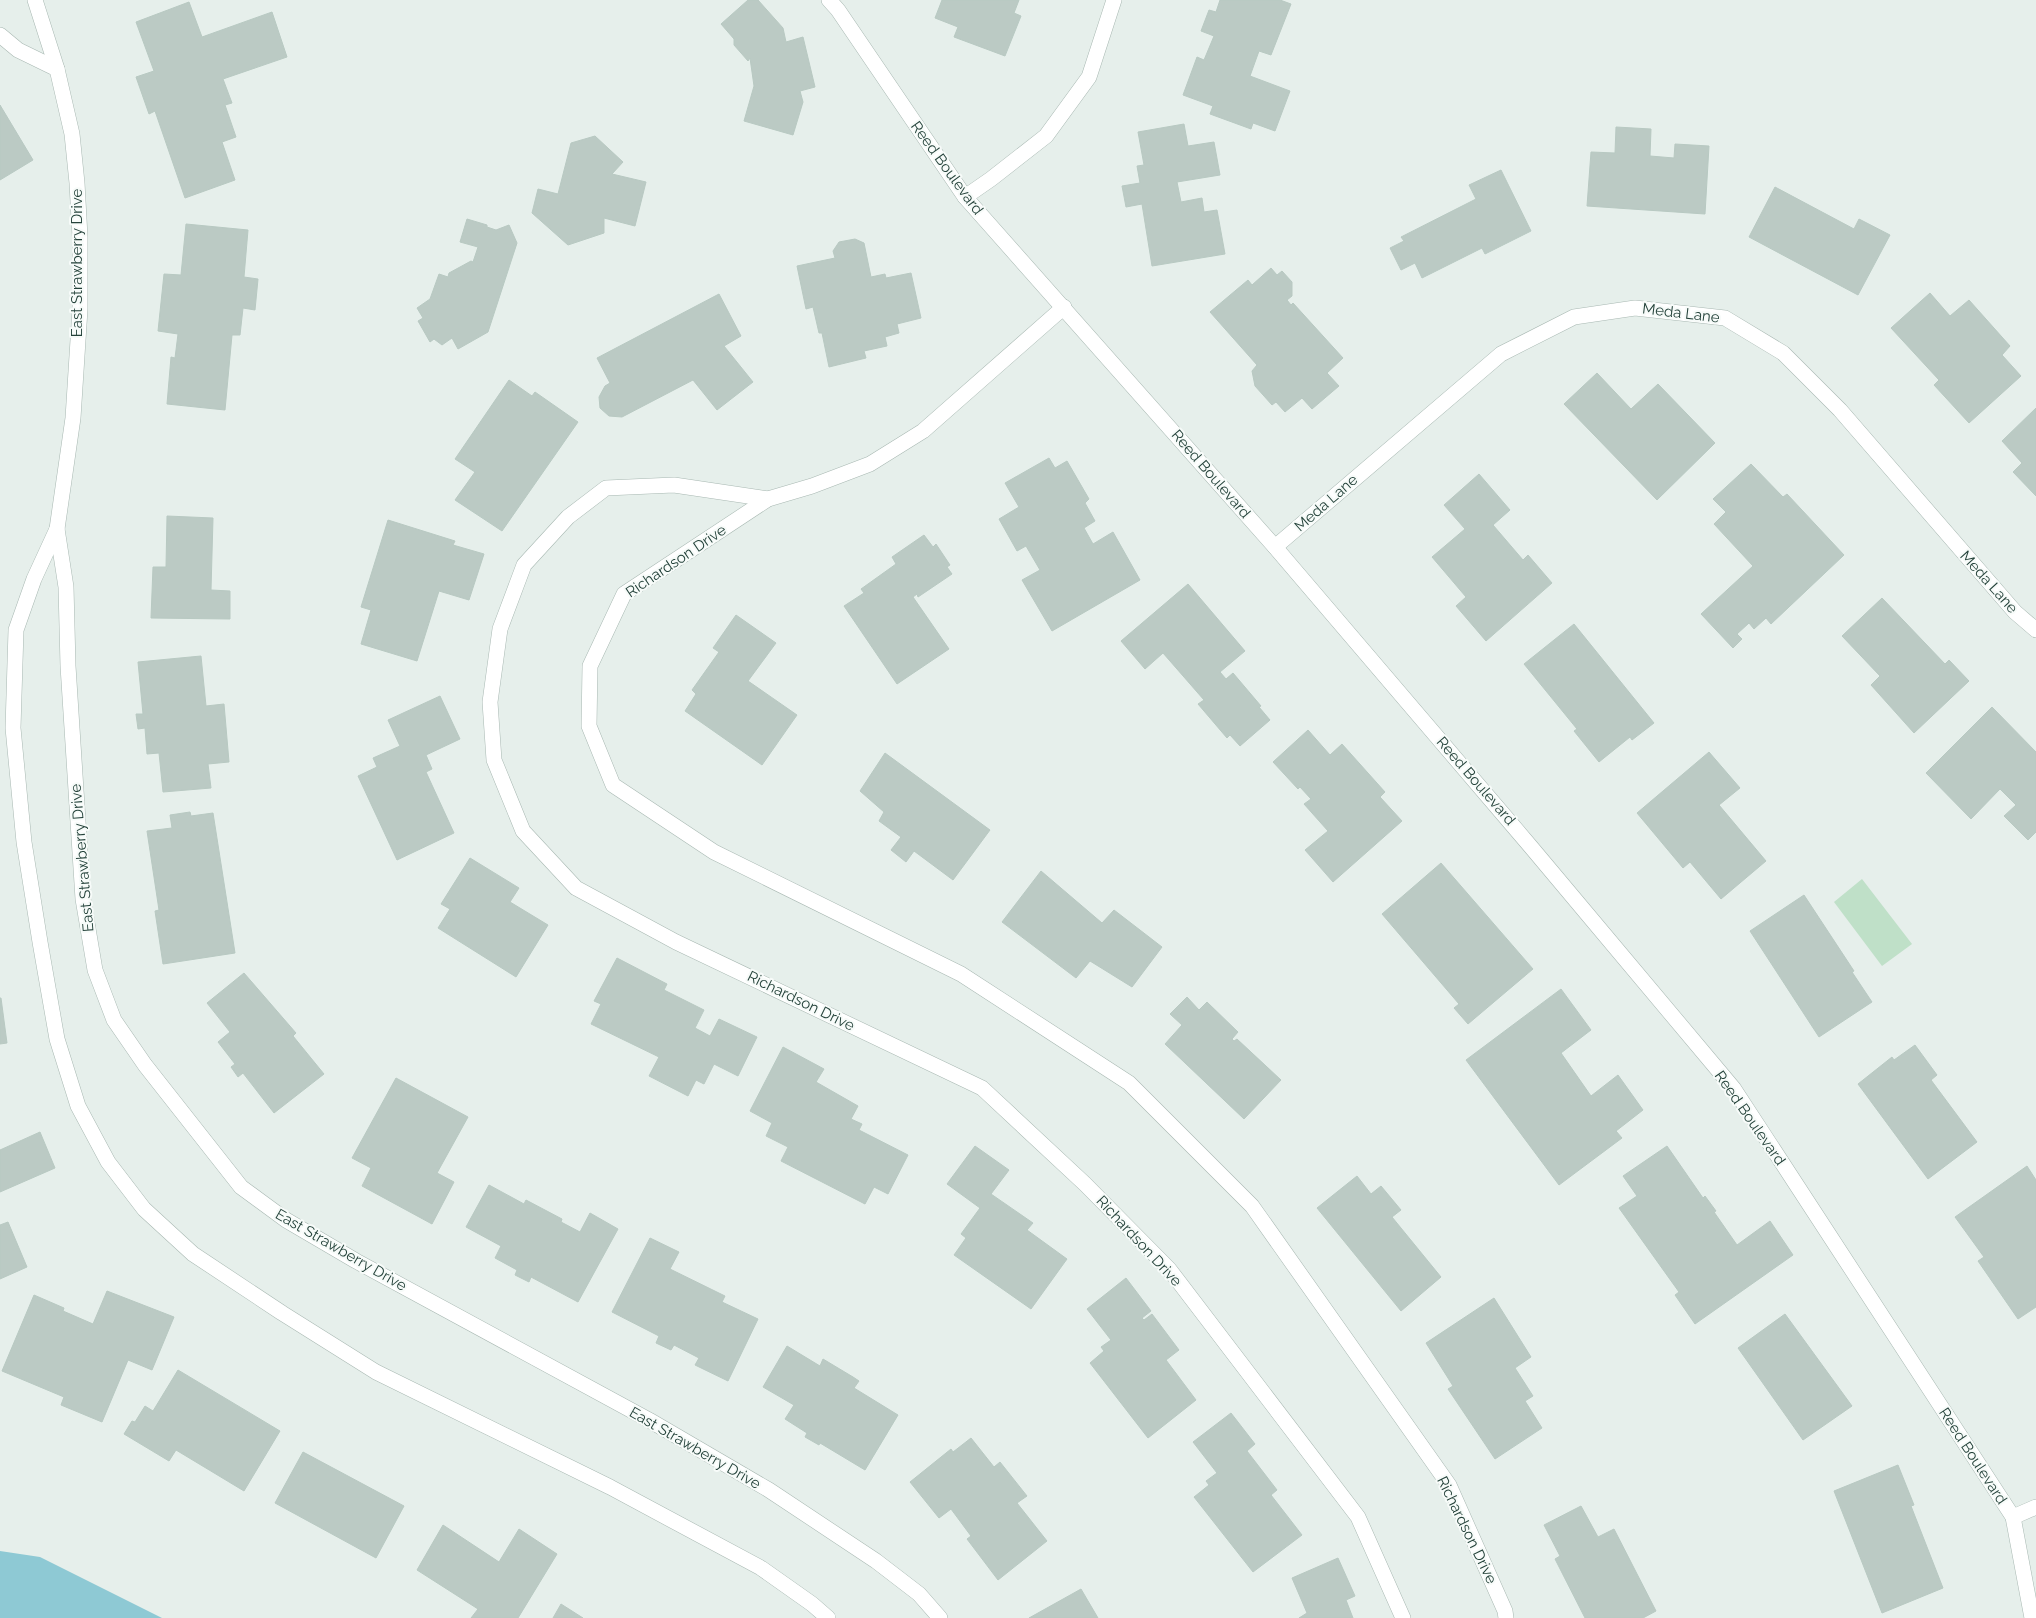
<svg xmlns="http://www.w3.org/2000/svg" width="2036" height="1618" font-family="Raleway,sans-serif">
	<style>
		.green { fill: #bfe0c8 }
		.water { fill: #8ec9d4 }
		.building { fill: #bbcac4; stroke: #b8c9c2 }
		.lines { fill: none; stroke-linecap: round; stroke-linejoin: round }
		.minor-casing { stroke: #a8b8b2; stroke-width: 16 }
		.tertiary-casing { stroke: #a8b8b2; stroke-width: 16 }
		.minor { stroke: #fff; stroke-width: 15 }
		.tertiary { stroke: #fff; stroke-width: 15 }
		.labels { text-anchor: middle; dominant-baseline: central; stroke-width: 4; stroke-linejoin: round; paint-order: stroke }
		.street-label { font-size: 15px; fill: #24423a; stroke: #f7fbf9 }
	</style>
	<rect width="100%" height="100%" fill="#e6efeb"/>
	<!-- green -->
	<path class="green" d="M 1862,879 L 1912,944 L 1882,966 L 1834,902 Z"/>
	<!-- water -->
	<path class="water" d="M 0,1551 L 40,1557 L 162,1618 L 0,1618 Z"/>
	<!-- building -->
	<g class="building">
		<path d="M 748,0 L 758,0 L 783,28 L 786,42 L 803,37 L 815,87 L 800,91 L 803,102 L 793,135 L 744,121 L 754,86 L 750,58 L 748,61 L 734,45 L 734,39 L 721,24 Z"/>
		<path d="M 942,0 L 1019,0 L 1014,13 L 1021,16 L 1005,56 L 954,37 L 958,27 L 935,18 Z"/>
		<path d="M 1220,0 L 1280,0 L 1291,4 L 1271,55 L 1259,51 L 1250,76 L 1290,91 L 1275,131 L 1253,123 L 1251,129 L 1210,114 L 1213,106 L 1183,95 L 1197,57 L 1204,60 L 1214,36 L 1201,31 L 1209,10 L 1216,12 Z"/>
		<path d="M 189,2 L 202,37 L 272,12 L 287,57 L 223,79 L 232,103 L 225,105 L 236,137 L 222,142 L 235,180 L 185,198 L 155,111 L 149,114 L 136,77 L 154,71 L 136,22 Z"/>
		<path d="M 0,105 L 33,160 L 0,180 Z"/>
		<path d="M 1184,124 L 1188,146 L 1214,142 L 1220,175 L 1177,182 L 1181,202 L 1202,198 L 1204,212 L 1217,210 L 1225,254 L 1152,266 L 1142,204 L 1126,207 L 1122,186 L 1140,183 L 1137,166 L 1144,165 L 1138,132 Z"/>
		<path d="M 1616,127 L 1651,129 L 1650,156 L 1674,158 L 1675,144 L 1709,146 L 1705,214 L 1587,206 L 1591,152 L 1615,153 Z"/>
		<path d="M 595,136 L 623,162 L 612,174 L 646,182 L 635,226 L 604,218 L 604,233 L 568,245 L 532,213 L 538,189 L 558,194 L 571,143 Z"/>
		<path d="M 1501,170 L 1531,231 L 1485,254 L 1482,248 L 1422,278 L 1415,263 L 1401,270 L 1390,248 L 1404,241 L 1401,237 L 1476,199 L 1469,185 Z"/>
		<path d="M 1775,187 L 1854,229 L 1859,219 L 1890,235 L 1858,295 L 1749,237 Z"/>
		<path d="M 467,219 L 487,225 L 487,227 L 496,230 L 509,225 L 517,243 L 488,332 L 458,349 L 452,338 L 442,345 L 434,339 L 430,342 L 418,321 L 423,318 L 417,308 L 430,299 L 439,274 L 448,277 L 449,273 L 471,261 L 473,262 L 478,247 L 460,242 Z"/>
		<path d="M 186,224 L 248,230 L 244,277 L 258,279 L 255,310 L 243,308 L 240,335 L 232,335 L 225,410 L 167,404 L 171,357 L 175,358 L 178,334 L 158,331 L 164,274 L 181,275 Z"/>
		<path d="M 855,239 L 864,243 L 871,277 L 885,274 L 886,278 L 911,273 L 921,318 L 897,324 L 899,333 L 885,337 L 887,346 L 864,351 L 866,358 L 829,367 L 822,333 L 819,333 L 813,307 L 806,309 L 797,266 L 835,258 L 833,251 L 839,242 Z"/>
		<path d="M 1271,268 L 1277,275 L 1282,271 L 1292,282 L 1292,296 L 1287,300 L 1291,305 L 1293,303 L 1343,358 L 1327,373 L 1339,386 L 1312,409 L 1302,398 L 1285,412 L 1276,402 L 1272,405 L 1255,386 L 1252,371 L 1257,365 L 1210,312 L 1248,280 L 1252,285 Z"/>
		<path d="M 1930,293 L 1950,316 L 1969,300 L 2010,346 L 2002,355 L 2021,376 L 1969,423 L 1934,385 L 1939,380 L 1891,328 Z"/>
		<path d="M 719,294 L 741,336 L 724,346 L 753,382 L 717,410 L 693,380 L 622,417 L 609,416 L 600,408 L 599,397 L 605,386 L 610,383 L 597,358 Z"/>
		<path d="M 1597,373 L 1631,409 L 1658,384 L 1715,443 L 1657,500 L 1564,404 Z"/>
		<path d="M 509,380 L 532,396 L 535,392 L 578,422 L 502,531 L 455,500 L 475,472 L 455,459 Z"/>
		<path d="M 2036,408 L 2036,496 L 2013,472 L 2022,463 L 2002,441 Z"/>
		<path d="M 1049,458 L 1055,468 L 1067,461 L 1089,499 L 1085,503 L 1095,521 L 1084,528 L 1093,544 L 1113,532 L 1140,580 L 1052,631 L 1022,580 L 1040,570 L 1026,546 L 1017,551 L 999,519 L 1019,507 L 1005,483 Z"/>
		<path d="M 1751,464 L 1783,497 L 1787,494 L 1844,555 L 1771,624 L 1766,618 L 1754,629 L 1749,623 L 1737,634 L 1742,639 L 1733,648 L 1701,614 L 1753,566 L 1714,524 L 1726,512 L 1713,499 Z"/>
		<path d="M 1479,474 L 1510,510 L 1493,525 L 1523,560 L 1528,555 L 1552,583 L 1486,641 L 1456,606 L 1466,597 L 1432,557 L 1465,529 L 1444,505 Z"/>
		<path d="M 167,516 L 213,518 L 211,590 L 230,591 L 230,619 L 151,618 L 153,567 L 166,567 Z"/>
		<path d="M 388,520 L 455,541 L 453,545 L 484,554 L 469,600 L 439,591 L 417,661 L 361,644 L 371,610 L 361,607 Z"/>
		<path d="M 924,535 L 933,547 L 936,544 L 950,565 L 947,567 L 952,574 L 918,597 L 917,594 L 913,597 L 949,649 L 897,684 L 844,606 L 864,593 L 861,589 L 896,564 L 892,557 Z"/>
		<path d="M 1188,584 L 1245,651 L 1220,672 L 1226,679 L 1233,673 L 1261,706 L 1259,707 L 1270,720 L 1240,746 L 1230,735 L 1227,738 L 1198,704 L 1204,700 L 1163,653 L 1145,669 L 1121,641 Z"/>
		<path d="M 1882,598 L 1945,664 L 1949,660 L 1969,681 L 1914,733 L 1871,685 L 1880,676 L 1842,636 Z"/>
		<path d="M 736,615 L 776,643 L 748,681 L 797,715 L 762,765 L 685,711 L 696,694 L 692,690 L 719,652 L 713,648 Z"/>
		<path d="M 1574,624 L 1654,723 L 1632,740 L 1630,737 L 1599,762 L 1574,731 L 1577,729 L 1524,664 Z"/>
		<path d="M 201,656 L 206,706 L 224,704 L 229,762 L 208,764 L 211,788 L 163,792 L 159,753 L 147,754 L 145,728 L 138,729 L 136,714 L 143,714 L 138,662 Z"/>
		<path d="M 440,696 L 460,739 L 426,755 L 432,769 L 426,772 L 454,833 L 397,860 L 358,776 L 377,767 L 373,758 L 400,746 L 388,720 Z"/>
		<path d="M 1992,707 L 2036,752 L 2036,832 L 2028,840 L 2004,816 L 2016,805 L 2000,789 L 1971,819 L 1926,773 Z"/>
		<path d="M 1308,730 L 1330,755 L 1342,744 L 1385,792 L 1380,797 L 1402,821 L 1333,882 L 1305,850 L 1328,831 L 1304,804 L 1311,799 L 1300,787 L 1298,789 L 1273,762 Z"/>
		<path d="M 1709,752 L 1740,788 L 1719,805 L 1766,861 L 1721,899 L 1690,862 L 1683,868 L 1637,813 Z"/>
		<path d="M 885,753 L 990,830 L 953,880 L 914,851 L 906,862 L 891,850 L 901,837 L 879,821 L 884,812 L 860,791 Z"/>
		<path d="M 190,812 L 191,816 L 213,813 L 235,953 L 163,964 L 155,911 L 159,910 L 147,831 L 172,828 L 170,815 Z"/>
		<path d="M 470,858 L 519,888 L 510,902 L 548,925 L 516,977 L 438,928 L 450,909 L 441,904 Z"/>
		<path d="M 1441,863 L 1533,969 L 1468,1024 L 1454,1008 L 1459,1004 L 1382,914 Z"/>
		<path d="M 1041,871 L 1102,923 L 1114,910 L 1162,947 L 1132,987 L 1090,961 L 1076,978 L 1002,922 Z"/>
		<path d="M 1804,895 L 1854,971 L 1852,972 L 1872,1002 L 1819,1037 L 1750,931 Z"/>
		<path d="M 617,958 L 667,984 L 664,990 L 704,1010 L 695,1028 L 710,1036 L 719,1019 L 757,1037 L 738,1076 L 714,1064 L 704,1084 L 696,1080 L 688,1096 L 649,1076 L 659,1057 L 591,1024 L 601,1004 L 594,1001 Z"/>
		<path d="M 244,973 L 296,1033 L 293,1036 L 324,1074 L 274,1113 L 243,1073 L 238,1077 L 231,1067 L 235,1064 L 218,1042 L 230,1032 L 207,1003 Z"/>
		<path d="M 1561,989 L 1591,1030 L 1561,1053 L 1591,1096 L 1618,1075 L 1643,1110 L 1616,1131 L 1622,1138 L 1559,1185 L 1466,1060 Z"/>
		<path d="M 1187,997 L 1199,1010 L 1207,1002 L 1238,1032 L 1232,1039 L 1234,1041 L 1237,1039 L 1281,1080 L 1244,1119 L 1165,1044 L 1182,1025 L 1170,1014 Z"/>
		<path d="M 1,998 L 7,1043 L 0,1044 L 0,998 Z"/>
		<path d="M 1915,1045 L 1937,1075 L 1931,1080 L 1977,1142 L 1928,1179 L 1858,1084 L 1892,1057 L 1894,1060 Z"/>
		<path d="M 783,1047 L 824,1069 L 816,1082 L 858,1106 L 851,1119 L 862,1124 L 859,1130 L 908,1155 L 888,1194 L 874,1187 L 865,1204 L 781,1161 L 788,1147 L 766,1136 L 772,1123 L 750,1111 Z"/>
		<path d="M 396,1078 L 468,1117 L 437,1173 L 454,1182 L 432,1224 L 362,1186 L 371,1168 L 352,1158 Z"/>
		<path d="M 40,1132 L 55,1168 L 0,1192 L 0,1150 Z"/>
		<path d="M 975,1146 L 1009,1170 L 991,1194 L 1033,1223 L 1027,1230 L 1067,1259 L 1031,1309 L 954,1255 L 966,1238 L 961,1234 L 980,1208 L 947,1184 Z"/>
		<path d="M 1667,1146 L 1703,1198 L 1705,1196 L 1716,1211 L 1714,1212 L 1737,1245 L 1770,1221 L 1793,1255 L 1695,1324 L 1675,1295 L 1679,1292 L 1619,1208 L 1637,1196 L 1623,1176 Z"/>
		<path d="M 2027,1166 L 2036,1180 L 2036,1307 L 2018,1319 L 1978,1261 L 1984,1257 L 1955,1217 Z"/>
		<path d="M 1357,1176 L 1371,1194 L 1381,1186 L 1401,1210 L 1392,1217 L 1441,1277 L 1401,1311 L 1317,1208 Z"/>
		<path d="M 489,1185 L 524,1204 L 526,1200 L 562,1219 L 561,1222 L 580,1232 L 590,1213 L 618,1229 L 578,1302 L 531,1277 L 529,1282 L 515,1275 L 517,1270 L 495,1258 L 501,1246 L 466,1227 Z"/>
		<path d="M 8,1222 L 27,1267 L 0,1279 L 0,1225 Z"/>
		<path d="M 650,1238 L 679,1252 L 670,1269 L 725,1296 L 722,1302 L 758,1319 L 728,1381 L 695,1365 L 699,1358 L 674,1345 L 671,1350 L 656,1343 L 659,1336 L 612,1312 Z"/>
		<path d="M 1126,1278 L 1151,1311 L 1142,1318 L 1144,1320 L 1152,1314 L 1179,1350 L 1166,1360 L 1196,1400 L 1148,1438 L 1090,1363 L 1104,1351 L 1101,1347 L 1111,1340 L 1087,1309 Z"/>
		<path d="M 107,1291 L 174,1317 L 152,1370 L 128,1360 L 102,1422 L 61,1405 L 64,1397 L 2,1371 L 34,1295 L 64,1308 L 63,1311 L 93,1324 Z"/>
		<path d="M 1494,1298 L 1531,1357 L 1515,1368 L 1533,1396 L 1525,1401 L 1542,1428 L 1495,1459 L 1448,1389 L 1453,1386 L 1426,1343 Z"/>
		<path d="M 1785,1314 L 1852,1406 L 1803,1440 L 1738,1348 Z"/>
		<path d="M 787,1346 L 820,1366 L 823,1359 L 853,1377 L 859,1381 L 854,1388 L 898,1415 L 865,1470 L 820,1443 L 819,1445 L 805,1437 L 807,1433 L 785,1419 L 794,1405 L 763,1387 Z"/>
		<path d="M 178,1370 L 280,1431 L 244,1491 L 176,1450 L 169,1461 L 124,1434 L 132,1421 L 135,1422 L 145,1406 L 153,1411 Z"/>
		<path d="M 1231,1413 L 1255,1444 L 1247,1451 L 1277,1490 L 1271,1495 L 1302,1535 L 1253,1572 L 1194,1497 L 1209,1485 L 1206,1481 L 1217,1473 L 1193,1442 Z"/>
		<path d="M 971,1438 L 994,1467 L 1000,1462 L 1027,1496 L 1017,1503 L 1047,1541 L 998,1580 L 967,1539 L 971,1536 L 951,1509 L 939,1518 L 910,1482 L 951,1449 L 953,1452 Z"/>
		<path d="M 303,1452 L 404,1506 L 376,1558 L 275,1503 Z"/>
		<path d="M 1898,1465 L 1914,1505 L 1911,1506 L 1943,1588 L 1882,1613 L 1834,1491 Z"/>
		<path d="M 1581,1506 L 1598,1537 L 1614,1529 L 1656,1611 L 1643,1618 L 1585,1618 L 1555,1559 L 1560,1556 L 1544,1525 Z"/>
		<path d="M 443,1525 L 499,1562 L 519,1529 L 557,1554 L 518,1618 L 471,1618 L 478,1609 L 417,1570 Z"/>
		<path d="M 1338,1558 L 1355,1596 L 1346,1600 L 1353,1618 L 1299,1618 L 1307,1613 L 1292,1578 Z"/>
		<path d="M 1081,1589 L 1098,1618 L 1029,1618 Z"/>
		<path d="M 561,1604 L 583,1618 L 553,1618 Z"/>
	</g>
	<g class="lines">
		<!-- minor casing -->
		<g class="minor-casing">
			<g id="minor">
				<path d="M 829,0 L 838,10 L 965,197 L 1275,547 L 1531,847 L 1734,1089 L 2013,1517 L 2032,1618"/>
				<path d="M 0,35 L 18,50 L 57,69"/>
				<path d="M 965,197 L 991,179 L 1046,136 L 1089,77 L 1114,0"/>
				<path d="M 1064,307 L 923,431 L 870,464 L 812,486 L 768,499 L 624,594 L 590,666 L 589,726 L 613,785 L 714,852 L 961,974 L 1129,1083 L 1252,1206 L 1449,1485 L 1505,1611 L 1506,1618"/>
				<path d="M 768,499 L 674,485 L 606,488 L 568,517 L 524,565 L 500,629 L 490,702 L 494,760 L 523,831 L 576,888 L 676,942 L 982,1088 L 1085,1184 L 1169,1269 L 1358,1517 L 1403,1618"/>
				<path d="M 1275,547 L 1501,354 L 1574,317 L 1635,308 L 1725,318 L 1783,353 L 1840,410 L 2015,612 L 2036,630"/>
				<path d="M 2013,1517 L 2036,1507"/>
			</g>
		</g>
		<!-- tertiary casing -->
		<g class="tertiary-casing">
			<g id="tertiary">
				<path d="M 35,0 L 57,69 L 72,134 L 77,183 L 80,237 L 80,309 L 73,418 L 57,529 L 34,579 L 16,630 L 13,728 L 24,842 L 40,942 L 57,1039 L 78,1106 L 108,1162 L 144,1209 L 193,1254 L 282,1313 L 376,1372 L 610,1487 L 761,1568 L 812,1604 L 828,1618"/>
				<path d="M 57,529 L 66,587 L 68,666 L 83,899 L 95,970 L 114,1020 L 145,1065 L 241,1187 L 286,1220 L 356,1261 L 649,1420 L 769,1490 L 876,1561 L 919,1594 L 940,1618"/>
			</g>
		</g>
		<!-- minor -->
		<use href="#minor" class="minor"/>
		<!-- tertiary -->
		<use href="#tertiary" class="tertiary"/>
	</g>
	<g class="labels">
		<!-- street labels -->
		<g class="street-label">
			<text transform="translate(947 168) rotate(54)">Reed Boulevard</text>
			<text transform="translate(77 263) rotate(-90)">East Strawberry Drive</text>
			<text transform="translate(1681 313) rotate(7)">Meda Lane</text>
			<text transform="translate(1211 474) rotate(49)">Reed Boulevard</text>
			<text transform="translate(1326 503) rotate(-41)">Meda Lane</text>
			<text transform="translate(676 561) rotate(-34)">Richardson Drive</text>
			<text transform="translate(1989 582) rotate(48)">Meda Lane</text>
			<text transform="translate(1476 781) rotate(49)">Reed Boulevard</text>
			<text transform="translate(82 858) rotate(-95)">East Strawberry Drive</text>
			<text transform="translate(801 1001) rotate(26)">Richardson Drive</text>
			<text transform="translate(1750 1118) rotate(55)">Reed Boulevard</text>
			<text transform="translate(1139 1241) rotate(47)">Richardson Drive</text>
			<text transform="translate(341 1250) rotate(30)">East Strawberry Drive</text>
			<text transform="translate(695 1448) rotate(30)">East Strawberry Drive</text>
			<text transform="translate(1973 1456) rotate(57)">Reed Boulevard</text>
			<text transform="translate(1467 1530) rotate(64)">Richardson Drive</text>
		</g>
	</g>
</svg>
